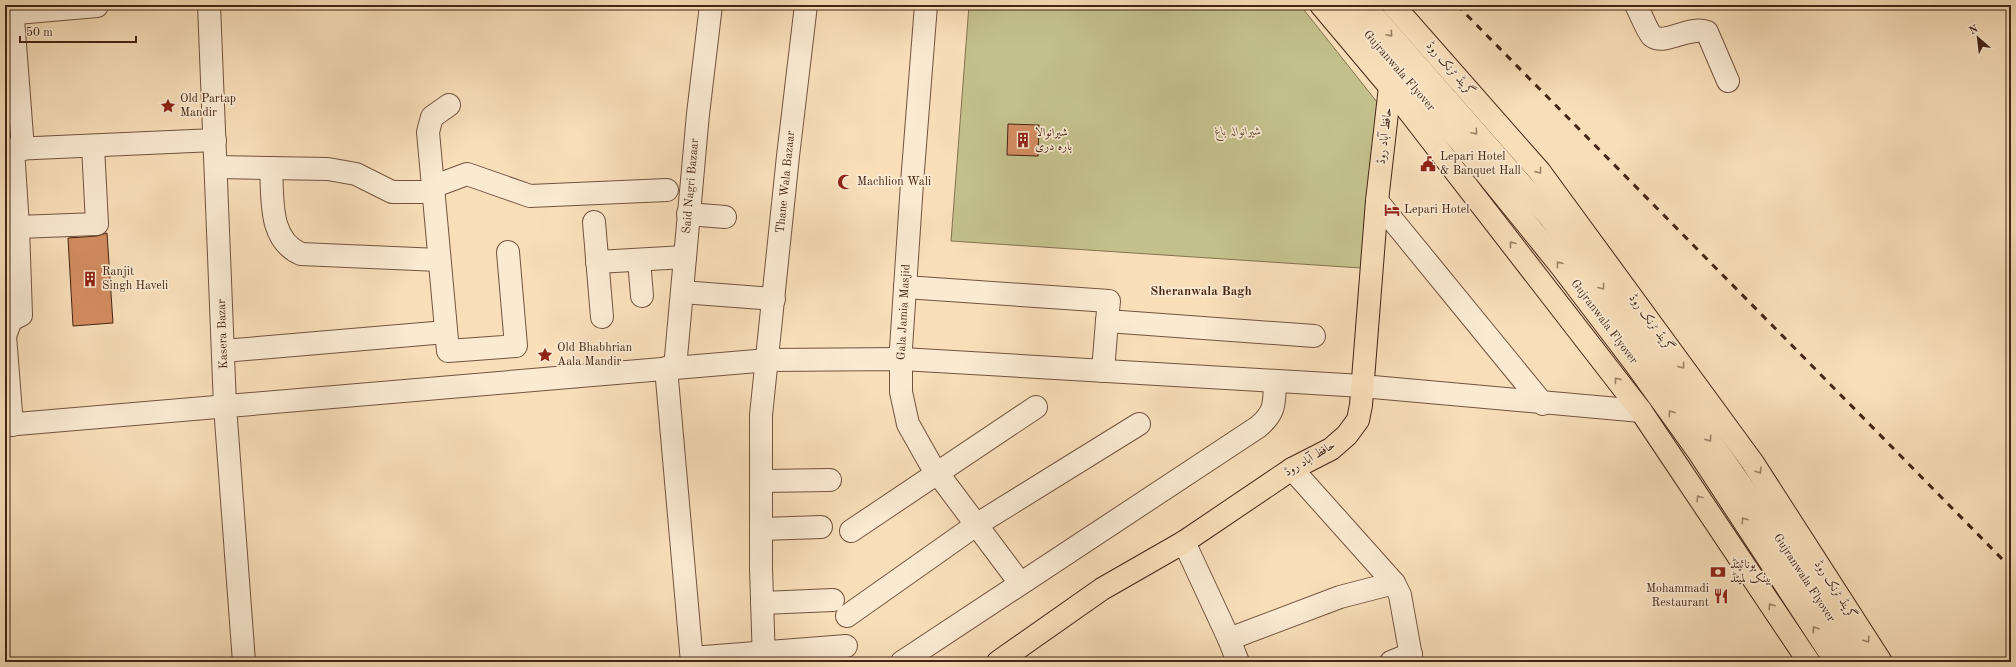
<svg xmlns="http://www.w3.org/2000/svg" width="2016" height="667" font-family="'Old Standard TT',Amiri,serif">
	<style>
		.green { fill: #c3c08c; stroke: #847250 }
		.building { fill: #d38d60; stroke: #452414 }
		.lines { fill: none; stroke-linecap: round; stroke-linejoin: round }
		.minor-casing { stroke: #72533e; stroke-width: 24 }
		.major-casing { stroke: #452414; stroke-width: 24 }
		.highway-casing { stroke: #452414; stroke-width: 24 }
		.minor { stroke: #faead2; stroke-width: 22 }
		.major { stroke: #f8dfba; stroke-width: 22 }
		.highway { stroke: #f8dfba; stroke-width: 22 }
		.rail { stroke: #452414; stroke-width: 3; stroke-dasharray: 7 7; stroke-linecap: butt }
		.oneway { stroke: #9e8267 }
		.labels { text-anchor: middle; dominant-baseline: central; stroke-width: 3.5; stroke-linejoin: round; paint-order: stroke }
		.street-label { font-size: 12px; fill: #452414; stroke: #faead2 }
		.poi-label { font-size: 12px; fill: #452414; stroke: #faead2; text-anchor: start }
		.park-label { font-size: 12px; font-style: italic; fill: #644b32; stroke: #faead2 }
		.neighbourhood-label { font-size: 13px; font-weight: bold; fill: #452414; stroke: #faead2 }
	</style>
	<rect width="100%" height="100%" fill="#f8dfba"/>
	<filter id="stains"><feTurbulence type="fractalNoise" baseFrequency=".005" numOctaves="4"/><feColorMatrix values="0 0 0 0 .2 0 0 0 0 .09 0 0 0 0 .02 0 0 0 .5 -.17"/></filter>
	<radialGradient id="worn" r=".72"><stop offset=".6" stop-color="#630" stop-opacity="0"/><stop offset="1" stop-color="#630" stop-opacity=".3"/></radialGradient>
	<!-- green -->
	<path class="green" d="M 969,5 L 1300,5 L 1377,102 L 1361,268 L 951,241 Z"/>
	<!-- building -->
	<g class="building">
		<path d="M 1008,124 L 1039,125 L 1038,156 L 1007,155 Z"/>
		<path d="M 107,233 L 113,323 L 73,326 L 68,238 L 97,236 Z"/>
	</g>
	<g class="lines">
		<!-- minor casing -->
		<g class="minor-casing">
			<g id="minor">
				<path d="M 12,5 L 23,149"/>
				<path d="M 209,5 L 225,406 L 244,662"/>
				<path d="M 926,5 L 912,183 L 901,348 L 901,392 L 908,424 L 930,463 L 1020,583"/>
				<path d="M 1636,5 C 1640,12 1647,31 1652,36 C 1665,46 1689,25 1707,32 L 1728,81"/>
				<path d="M 5,14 L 97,6"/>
				<path d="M 449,105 L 432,117 L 428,132 L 448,351 L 516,346 L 508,252"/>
				<path d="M 93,146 L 97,224 L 18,227 L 13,149 L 215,140"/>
				<path d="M 216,167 L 328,169 L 356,174 L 392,192 L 433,192"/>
				<path d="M 271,168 C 273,198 268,240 301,254 L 439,260"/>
				<path d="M 432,187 L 467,174 L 530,196 L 667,190"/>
				<path d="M 1377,201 L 1543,404"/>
				<path d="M 688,214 L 725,217"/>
				<path d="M 594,222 L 602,317"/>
				<path d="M 639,260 L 642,296"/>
				<path d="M 597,262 L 685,257"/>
				<path d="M 905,287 L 1109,301 L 1107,321 L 1314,336"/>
				<path d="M 682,292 L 774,299"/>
				<path d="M 223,351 L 446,332"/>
				<path d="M 666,368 L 692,662"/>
				<path d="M 675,368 L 698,114 L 711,5"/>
				<path d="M 1103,371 L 1107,321"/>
				<path d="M 5,425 L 768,360 L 902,359 L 1362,386 L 1641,411"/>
				<path d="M 12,425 L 5,336 L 11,320 L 21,315 L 18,227"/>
				<path d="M 1292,469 L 1394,583 L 1400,595 L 1412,662"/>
				<path d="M 761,481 L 830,480"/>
				<path d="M 761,529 L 821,527"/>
				<path d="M 851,531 L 1036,407"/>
				<path d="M 1184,542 L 1229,639 L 1238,662"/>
				<path d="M 762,603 L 833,600"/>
				<path d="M 847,616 L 976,525 L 1139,424"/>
				<path d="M 1229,639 L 1340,597 L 1394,583"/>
				<path d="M 692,658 L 846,646"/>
				<path d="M 764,662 L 761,568 L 761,415 L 788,156 L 806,5"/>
				<path d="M 902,662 L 1258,427 C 1276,412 1274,403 1275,382"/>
				<path d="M 1391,662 L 1411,654"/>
			</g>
		</g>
		<!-- major casing -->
		<g class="major-casing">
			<g id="major">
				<path d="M 1341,5 L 1459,140 L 1561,266 L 1634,362 L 1698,451 L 1836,662"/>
				<path d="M 1364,5 L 1549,216 L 1617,308 L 1774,532 L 1858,662"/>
				<path d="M 998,662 L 1102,589 L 1184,542 L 1292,469 L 1331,449 L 1347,435 L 1358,420 L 1361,405 L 1377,201 L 1390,87"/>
			</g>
		</g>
		<!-- highway casing -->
		<g class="highway-casing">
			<g id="highway">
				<path d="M 1321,5 L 1390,87 L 1641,411 L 1809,662"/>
				<path d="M 1393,5 L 1540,172 L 1753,463 L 1881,662"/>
			</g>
		</g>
		<!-- minor -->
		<use href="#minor" class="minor"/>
		<!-- major -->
		<use href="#major" class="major"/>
		<!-- highway -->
		<use href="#highway" class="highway"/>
		<!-- rail -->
		<path class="rail" d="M 1457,5 L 2011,568"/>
	</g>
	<!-- one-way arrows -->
	<defs><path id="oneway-chevron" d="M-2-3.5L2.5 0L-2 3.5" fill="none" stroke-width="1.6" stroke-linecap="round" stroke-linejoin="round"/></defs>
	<g class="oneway">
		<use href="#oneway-chevron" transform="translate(1390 34) rotate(49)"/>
		<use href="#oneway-chevron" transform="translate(1475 132) rotate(49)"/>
		<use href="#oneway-chevron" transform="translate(1539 171) rotate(51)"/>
		<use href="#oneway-chevron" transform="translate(1512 244) rotate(-128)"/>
		<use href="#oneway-chevron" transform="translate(1559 264) rotate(-128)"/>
		<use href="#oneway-chevron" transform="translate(1602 287) rotate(53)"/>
		<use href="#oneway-chevron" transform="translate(1682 366) rotate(54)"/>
		<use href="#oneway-chevron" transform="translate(1617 380) rotate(-128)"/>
		<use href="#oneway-chevron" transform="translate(1671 413) rotate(-126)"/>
		<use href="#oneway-chevron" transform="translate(1709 439) rotate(55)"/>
		<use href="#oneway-chevron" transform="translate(1759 471) rotate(57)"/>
		<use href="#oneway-chevron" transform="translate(1699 498) rotate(-124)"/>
		<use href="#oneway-chevron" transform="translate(1744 520) rotate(-124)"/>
		<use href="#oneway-chevron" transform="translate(1771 606) rotate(-124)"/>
		<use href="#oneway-chevron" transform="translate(1815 629) rotate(-123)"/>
		<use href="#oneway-chevron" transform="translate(1867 640) rotate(57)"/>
	</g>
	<!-- icons -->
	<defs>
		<g id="sight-bare" transform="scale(1.2)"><path d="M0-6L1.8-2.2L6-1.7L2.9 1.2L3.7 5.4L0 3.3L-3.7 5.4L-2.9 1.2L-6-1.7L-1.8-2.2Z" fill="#8f2418" stroke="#faead2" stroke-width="2.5" paint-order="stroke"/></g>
		<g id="building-bare" transform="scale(1.2)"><path d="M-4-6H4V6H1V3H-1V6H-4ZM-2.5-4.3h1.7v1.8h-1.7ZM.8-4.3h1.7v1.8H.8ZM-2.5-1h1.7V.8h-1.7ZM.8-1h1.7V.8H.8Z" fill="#8f2418" stroke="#faead2" stroke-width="2.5" paint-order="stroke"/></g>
		<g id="civic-bare" transform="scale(1.2)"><path d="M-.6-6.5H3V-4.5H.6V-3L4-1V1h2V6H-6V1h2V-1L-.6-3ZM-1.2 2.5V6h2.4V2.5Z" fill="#8f2418" stroke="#faead2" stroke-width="2.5" paint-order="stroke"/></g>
		<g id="mosque-bare" transform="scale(1.2)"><path d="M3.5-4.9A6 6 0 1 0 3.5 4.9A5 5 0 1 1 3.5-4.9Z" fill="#8f2418" stroke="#faead2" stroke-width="2.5" paint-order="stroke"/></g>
		<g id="hotel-bare" transform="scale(1.2)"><path d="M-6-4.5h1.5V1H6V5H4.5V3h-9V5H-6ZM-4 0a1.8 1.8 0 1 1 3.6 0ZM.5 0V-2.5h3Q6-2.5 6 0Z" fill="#8f2418" stroke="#faead2" stroke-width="2.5" paint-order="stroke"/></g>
		<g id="bank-bare" transform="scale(1.2)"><path d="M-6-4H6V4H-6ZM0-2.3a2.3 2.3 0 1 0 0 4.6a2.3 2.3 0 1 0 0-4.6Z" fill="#8f2418" stroke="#faead2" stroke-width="2.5" paint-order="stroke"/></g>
		<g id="restaurant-bare" transform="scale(1.2)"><path d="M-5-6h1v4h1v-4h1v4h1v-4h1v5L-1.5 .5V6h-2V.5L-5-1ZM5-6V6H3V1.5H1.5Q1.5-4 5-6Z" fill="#8f2418" stroke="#faead2" stroke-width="2.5" paint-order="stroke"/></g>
	</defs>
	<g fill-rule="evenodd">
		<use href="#sight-bare" x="168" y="106"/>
		<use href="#building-bare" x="1023" y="140"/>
		<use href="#civic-bare" x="1428" y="164"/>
		<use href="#mosque-bare" x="845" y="182"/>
		<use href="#hotel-bare" x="1392" y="210"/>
		<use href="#building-bare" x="90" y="279"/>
		<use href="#sight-bare" x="545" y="355"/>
		<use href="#bank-bare" x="1718" y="572"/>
		<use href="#restaurant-bare" x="1721" y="596"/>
	</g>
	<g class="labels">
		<!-- street labels -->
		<g class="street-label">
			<text transform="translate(1450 69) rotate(49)">گرینڈ ٹرنک روڈ</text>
			<text transform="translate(1399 71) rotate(49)">Gujranwala Flyover</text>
			<text transform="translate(1385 136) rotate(-83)">حافظ آباد روڈ</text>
			<text transform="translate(786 182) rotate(-84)">Thane Wala Bazaar</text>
			<text transform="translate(691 186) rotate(-85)">Said Nagri Bazaar</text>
			<text transform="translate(904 312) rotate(-87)">Gala Jamia Masjid</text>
			<text transform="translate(1604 322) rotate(53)">Gujranwala Flyover</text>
			<text transform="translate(1651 323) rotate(54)">گرینڈ ٹرنک روڈ</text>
			<text transform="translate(223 334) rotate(-92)">Kasera Bazar</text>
			<text transform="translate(1310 459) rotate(-31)">حافظ آباد روڈ</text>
			<text transform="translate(1804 578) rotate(57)">Gujranwala Flyover</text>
			<text transform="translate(1835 590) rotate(57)">گرینڈ ٹرنک روڈ</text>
		</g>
		<!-- poi labels -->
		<g class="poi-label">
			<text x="180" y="99">Old Partap<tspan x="180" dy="14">Mandir</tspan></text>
			<text x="1035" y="133">شیرانوالا<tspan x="1035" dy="14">بارہ دری</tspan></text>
			<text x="1440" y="157">Lepari Hotel<tspan x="1440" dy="14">&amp; Banquet Hall</tspan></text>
			<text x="857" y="182">Machlion Wali</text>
			<text x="1404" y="210">Lepari Hotel</text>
			<text x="102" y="272">Ranjit<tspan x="102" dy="14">Singh Haveli</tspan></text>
			<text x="557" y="348">Old Bhabhrian<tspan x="557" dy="14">Aala Mandir</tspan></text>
			<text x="1730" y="565">یونائیٹڈ<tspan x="1730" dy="14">بینک لمیٹڈ</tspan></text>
			<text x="1709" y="589" text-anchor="end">Mohammadi<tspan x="1709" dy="14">Restaurant</tspan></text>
		</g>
		<!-- park labels -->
		<g class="park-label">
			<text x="1238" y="132">شیرانوالہ باغ</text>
		</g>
		<!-- neighbourhood labels -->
		<g class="neighbourhood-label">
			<text x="1201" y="291">Sheranwala Bagh</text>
		</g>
	</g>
	<!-- margin -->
	<rect width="2016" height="667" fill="none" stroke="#f8dfba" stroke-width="20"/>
	<rect x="6" y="6" width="2004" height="655" fill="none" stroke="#452414" stroke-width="2"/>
	<rect x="10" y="10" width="1996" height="647" fill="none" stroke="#452414"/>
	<!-- north arrow -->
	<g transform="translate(1978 38) rotate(332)" stroke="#faead2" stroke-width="3" paint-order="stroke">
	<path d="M0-3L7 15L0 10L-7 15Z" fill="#452414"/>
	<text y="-6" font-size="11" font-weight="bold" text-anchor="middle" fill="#452414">N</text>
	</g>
	<!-- scale -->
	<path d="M20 36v6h116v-6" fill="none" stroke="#452414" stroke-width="2"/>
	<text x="26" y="36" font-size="12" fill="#452414" stroke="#faead2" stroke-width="3" paint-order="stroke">50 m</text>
	<rect width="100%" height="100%" filter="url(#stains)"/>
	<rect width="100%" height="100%" fill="url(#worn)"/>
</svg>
